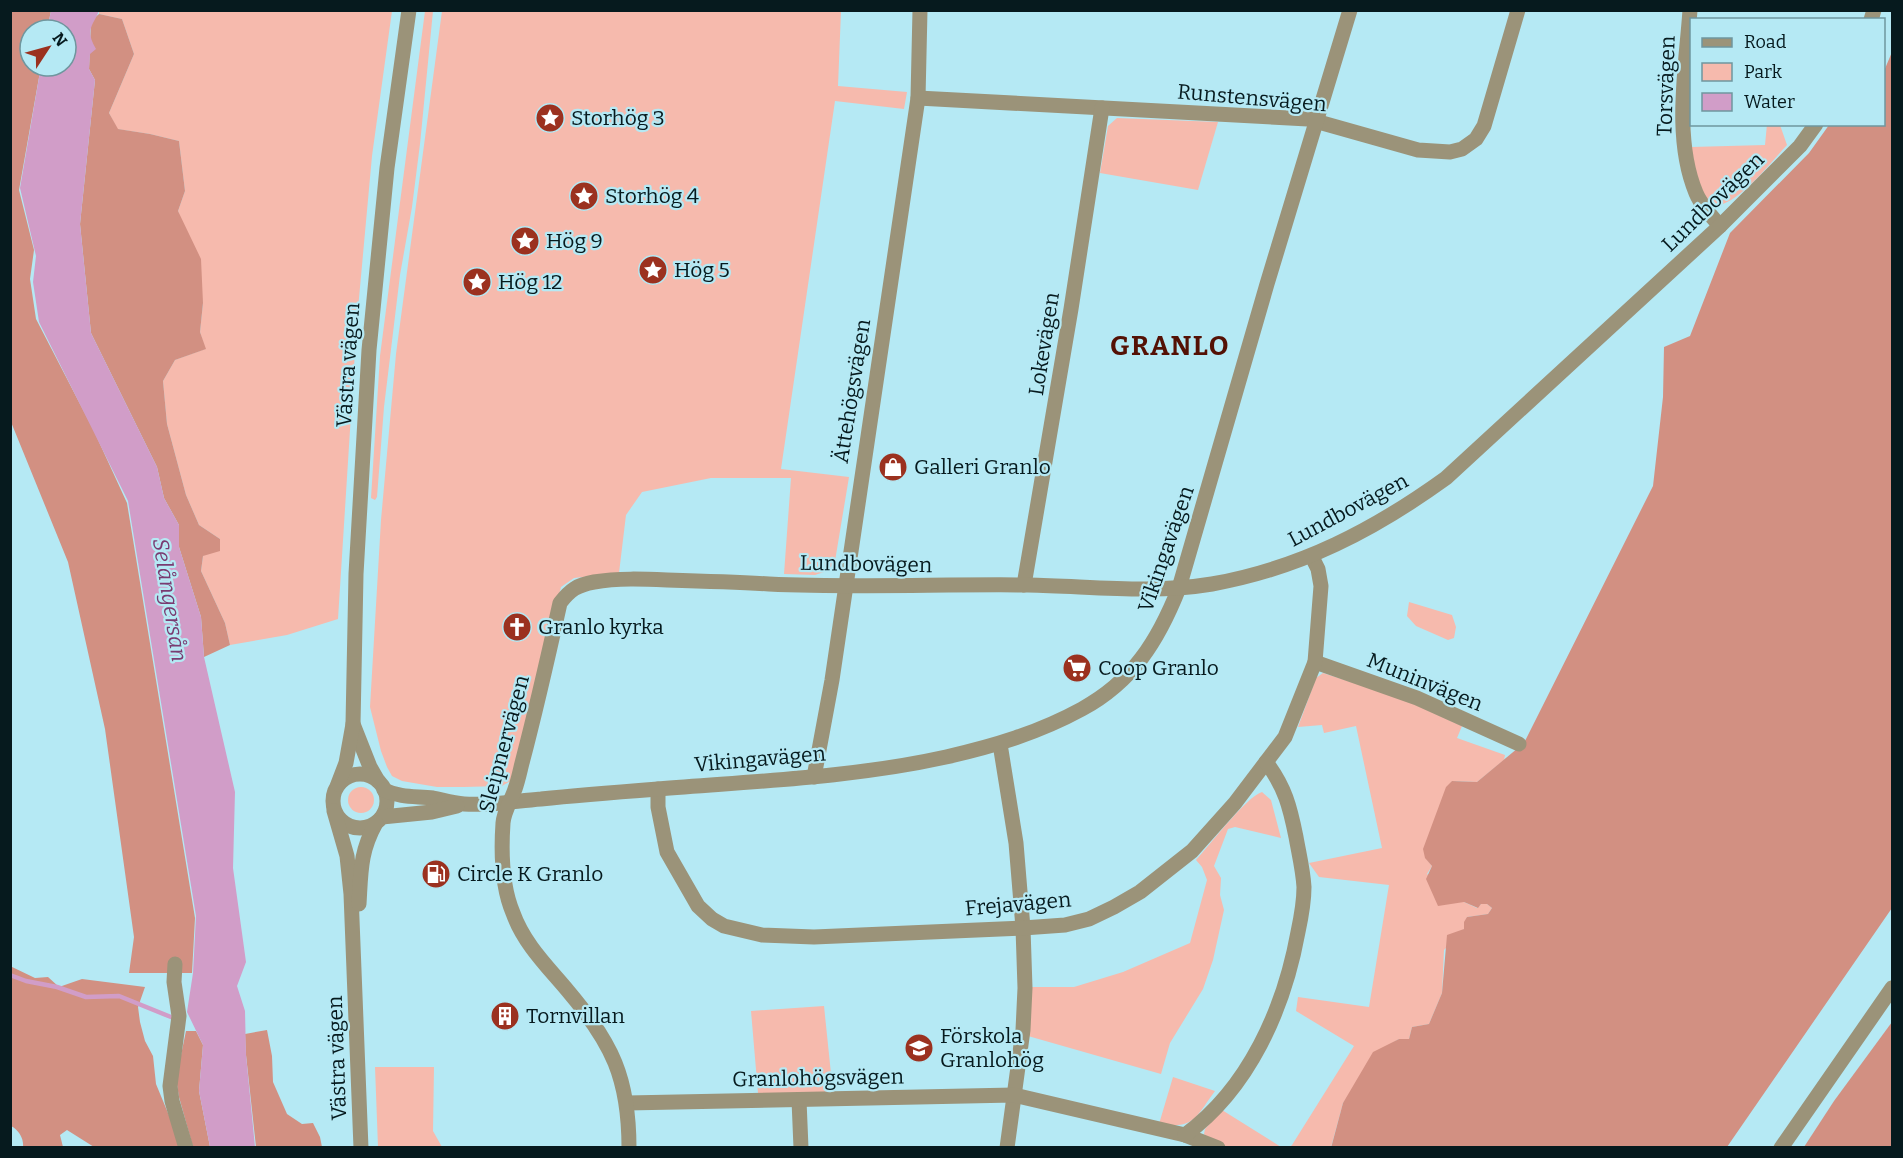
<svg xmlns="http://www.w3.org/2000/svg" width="1903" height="1158" font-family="Bitter,serif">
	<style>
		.green { fill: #f6baad }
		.forest { fill: #d29082 }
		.water { fill: #d19dc8 }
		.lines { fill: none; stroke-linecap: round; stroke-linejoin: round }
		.stream { stroke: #d19dc8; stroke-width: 4.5 }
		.minor { stroke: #9b9379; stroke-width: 15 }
		.labels { text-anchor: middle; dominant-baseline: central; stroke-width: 4.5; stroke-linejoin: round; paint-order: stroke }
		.street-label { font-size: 21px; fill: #061a1e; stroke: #b5e9f4 }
		.poi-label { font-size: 21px; fill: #061a1e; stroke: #b5e9f4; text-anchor: start }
		.water-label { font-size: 22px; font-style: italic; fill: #7a3b71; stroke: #b5e9f4 }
		.district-label { font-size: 27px; font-weight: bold; letter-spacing: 1.5px; fill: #541105; stroke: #b5e9f4 }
	</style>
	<rect width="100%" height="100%" fill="#b5e9f4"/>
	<!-- green -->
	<g class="green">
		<path d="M 99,10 L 392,11 L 372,156 L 357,320 L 338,619 L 287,635 L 230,645 L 225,623 L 201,571 L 203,556 L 220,539 L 199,525 L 186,495 L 167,424 L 163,381 L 175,360 L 205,349 L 200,332 L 203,303 L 178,211 L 185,191 L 179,141 L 150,134 L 117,129 L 109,113 L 134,54 L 122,19 L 99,14 Z"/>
		<path d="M 425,11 L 433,11 L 420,144 L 412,207 L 400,275 L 384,407 L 377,497 L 375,500 L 371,498 L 380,356 Z"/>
		<path d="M 442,11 L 841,11 L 838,86 L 907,92 L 904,109 L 835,101 L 781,469 L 849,477 L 835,561 L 832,566 L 824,572 L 815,575 L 784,574 L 791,478 L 711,478 L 642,492 L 626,515 L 619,573 L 574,578 L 561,587 L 514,779 L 502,786 L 464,787 L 437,787 L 402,781 L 392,776 L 387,767 L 381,751 L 370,707 L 381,520 L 396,354 Z"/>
		<path d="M 1117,118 L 1218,122 L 1198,190 L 1100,173 L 1108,126 Z"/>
		<path d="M 1767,124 L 1780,125 L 1787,145 C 1771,162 1739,204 1715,206 C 1697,194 1695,166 1691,147 L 1765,145 Z"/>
		<path d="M 1409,602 L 1452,615 L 1456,627 L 1454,638 L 1448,640 L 1416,626 L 1407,616 Z"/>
		<path d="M 1323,673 L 1401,698 L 1462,726 L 1457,738 L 1505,755 L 1504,760 L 1477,782 L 1452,781 L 1425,857 L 1432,866 L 1427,874 L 1464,902 L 1477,908 L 1481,904 L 1487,904 L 1492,908 L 1488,914 L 1467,917 L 1464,929 L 1444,950 L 1442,993 L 1429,1024 L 1412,1027 L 1409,1039 L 1399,1039 L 1389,1045 L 1343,1103 L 1331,1147 L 1289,1148 L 1292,1145 L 1354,1046 L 1296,1011 L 1298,997 L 1369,1007 L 1389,885 L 1319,877 L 1309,863 L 1382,848 L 1356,726 L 1324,733 L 1322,725 L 1298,727 L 1316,678 Z"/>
		<circle cx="361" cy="800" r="13"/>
		<path d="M 1262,792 L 1271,800 L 1281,838 L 1235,827 L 1228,829 L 1214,866 L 1221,878 L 1220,895 L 1224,910 L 1213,960 L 1203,989 L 1170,1043 L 1161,1074 L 1028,1036 L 1032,987 L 1074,987 L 1123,972 L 1190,943 L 1207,880 L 1202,867 L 1196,860 C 1210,845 1246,797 1262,792 Z"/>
		<path d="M 824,1006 L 833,1093 L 758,1093 L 751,1011 Z"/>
		<path d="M 375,1067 L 434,1067 L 433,1131 L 442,1147 L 378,1147 Z"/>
		<path d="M 1173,1077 L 1215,1091 C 1195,1118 1195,1129 1159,1124 Z"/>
		<path d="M 1222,1110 L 1281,1147 C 1258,1147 1220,1155 1204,1134 L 1205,1129 Z"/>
	</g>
	<!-- forest -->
	<g class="forest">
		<path d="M 10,11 L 51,11 L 47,30 L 30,30 L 30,66 L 41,66 L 19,190 L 34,250 L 30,279 L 36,319 L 94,431 L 127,503 L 195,918 L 192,973 L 129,973 L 134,937 L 105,729 L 68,562 L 11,422 Z"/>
		<path d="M 99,14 L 122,19 L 134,54 L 109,113 L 118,129 L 150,134 L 179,141 L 185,191 L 178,211 L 201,259 L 203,303 L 200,332 L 206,349 L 175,360 L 163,381 L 167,424 L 186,495 L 199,525 L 220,539 L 220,551 L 203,556 L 201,571 L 225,623 L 230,645 L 204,657 L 201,617 L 179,547 L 179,525 L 164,498 L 157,467 L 91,333 L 80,224 L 95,80 L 89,69 L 91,21 Z"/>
		<path d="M 1892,52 L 1892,908 L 1727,1147 L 1331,1148 L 1343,1103 L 1373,1052 L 1399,1039 L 1409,1039 L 1412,1027 L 1429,1024 L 1442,993 L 1447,935 L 1464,929 L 1464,922 L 1467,917 L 1488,914 L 1492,908 L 1487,904 L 1481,904 L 1478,908 L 1464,902 L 1438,906 L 1426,879 L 1432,866 L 1425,858 L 1423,849 L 1446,787 L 1452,781 L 1477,782 L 1524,743 L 1653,486 L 1663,397 L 1664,347 L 1690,336 L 1730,233 L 1809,153 L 1829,125 L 1884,124 L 1884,71 Z"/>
		<path d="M 10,966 L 35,978 L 48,977 L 59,987 L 82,979 L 145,987 L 138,1007 L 140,1022 L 145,1041 L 153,1056 L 156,1084 L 182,1147 L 94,1147 L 67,1130 L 60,1135 L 63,1147 L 23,1147 C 24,1139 19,1130 11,1126 Z"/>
		<path d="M 1892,1022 L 1892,1147 L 1804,1147 L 1834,1101 Z"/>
		<path d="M 267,1030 L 272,1056 L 273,1082 L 287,1114 L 302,1124 L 313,1123 L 320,1137 L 322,1147 L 256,1147 L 246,1055 L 245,1034 Z"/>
		<path d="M 186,1031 L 196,1031 L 203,1045 L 199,1091 L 210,1147 L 193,1147 L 179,1097 L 176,1079 Z"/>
	</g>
	<!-- water -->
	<path class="water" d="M 51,11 L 99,11 C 92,27 85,30 96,49 L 90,54 L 89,69 L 95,80 L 80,224 L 91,333 L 157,467 L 164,498 L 179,525 L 179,547 L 201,617 L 204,657 L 235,792 L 233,868 L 246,962 L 237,986 L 245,1011 L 246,1055 L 255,1147 L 210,1147 L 199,1091 L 203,1045 L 187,1012 L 193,973 L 196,916 L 128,501 L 39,322 L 33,282 L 36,256 L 20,188 L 41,66 L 66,66 L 66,30 L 47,30 Z"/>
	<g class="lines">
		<!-- stream -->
		<path class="stream" d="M 10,975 L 26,981 L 57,987 L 86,997 L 119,996 L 171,1017"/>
		<!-- minor -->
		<g class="minor">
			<path d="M 1690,10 C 1686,68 1673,138 1696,193 C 1701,205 1711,216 1720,226"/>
			<path d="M 1871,20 L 1874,10"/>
			<path d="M 918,98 L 1308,119 L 1418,150 L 1450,152 L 1462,149 L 1476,139 L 1484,126 L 1518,10"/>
			<path d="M 1024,585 L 1071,309 L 1102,108"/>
			<path d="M 1315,662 L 1417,698 L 1519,744"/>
			<path d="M 353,724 L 370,767 L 378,781"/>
			<path d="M 1000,744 L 1016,843 L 1023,928 L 1025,988 L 1023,1030 L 1007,1148"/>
			<circle cx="360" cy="801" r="27"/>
			<path d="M 814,777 L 832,680 L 918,98 L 920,10"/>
			<path d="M 338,784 L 346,763 L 353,724 L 356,574 L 369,350 L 387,168 L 409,10"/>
			<path d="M 658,789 L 658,807 L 667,852 L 698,906 L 712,919 L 724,926 L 762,935 L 814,937 L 1023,928 L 1065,925 L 1089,919 L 1114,907 L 1140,892 L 1192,851 L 1235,803 L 1285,737 L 1315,662 L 1321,586 L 1318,569 L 1312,557"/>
			<path d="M 384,790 C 401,798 415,796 433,798 C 443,800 453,803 464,804 C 490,806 515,801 541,799 C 580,795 619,792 658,789 C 754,781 851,778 946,757 C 994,746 1038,733 1082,709 C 1133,681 1158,641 1179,588 L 1267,284 L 1350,10"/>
			<path d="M 334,811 L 347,856 L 351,894 L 361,1148"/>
			<path d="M 382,817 L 432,812 L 457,806"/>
			<path d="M 359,904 C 361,871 360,852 376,823"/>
			<path d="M 175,964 L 174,982 L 179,1016 L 170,1086 L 172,1101 L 186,1148"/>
			<path d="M 799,1100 L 801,1148"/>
			<path d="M 627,1103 L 1014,1095 L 1185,1135 L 1218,1148"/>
			<path d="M 1185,1135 C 1249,1088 1284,1009 1298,932 C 1301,918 1304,902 1304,887 C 1303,870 1299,854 1296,837 C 1290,807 1285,787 1266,762"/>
			<path d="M 629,1148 C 629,1078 612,1043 568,991 C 548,967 524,944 513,913 C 502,887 501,852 503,823 C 504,811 511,801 515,789 C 518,781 520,771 522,763 C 536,710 548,657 560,603 C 570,590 577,585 594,582 C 618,578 643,579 667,580 C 701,581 735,582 769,584 C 855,588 941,584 1028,585 C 1089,586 1152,594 1212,584 C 1301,568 1374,530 1446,478 L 1720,226 L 1800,146 L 1816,124"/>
			<path d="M 1781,1148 L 1892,988"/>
		</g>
	</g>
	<!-- icons -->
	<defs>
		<g id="sight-disc" transform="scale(1.5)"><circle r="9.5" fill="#9b311f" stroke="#b5e9f4"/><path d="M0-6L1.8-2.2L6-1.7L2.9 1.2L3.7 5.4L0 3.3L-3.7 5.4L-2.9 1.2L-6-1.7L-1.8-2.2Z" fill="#fff"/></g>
		<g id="shop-disc" transform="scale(1.5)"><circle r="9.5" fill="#9b311f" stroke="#b5e9f4"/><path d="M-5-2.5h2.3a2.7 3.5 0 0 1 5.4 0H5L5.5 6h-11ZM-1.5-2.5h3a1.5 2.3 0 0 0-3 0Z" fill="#fff"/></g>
		<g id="church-disc" transform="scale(1.5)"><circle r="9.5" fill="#9b311f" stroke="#b5e9f4"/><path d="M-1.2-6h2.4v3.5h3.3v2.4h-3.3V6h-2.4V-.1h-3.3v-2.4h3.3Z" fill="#fff"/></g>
		<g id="supermarket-disc" transform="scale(1.5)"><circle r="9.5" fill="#9b311f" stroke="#b5e9f4"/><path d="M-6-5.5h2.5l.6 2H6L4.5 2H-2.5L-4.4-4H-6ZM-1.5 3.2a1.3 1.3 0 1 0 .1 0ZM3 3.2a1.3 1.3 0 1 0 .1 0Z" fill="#fff"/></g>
		<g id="fuel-disc" transform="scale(1.5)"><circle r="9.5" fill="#9b311f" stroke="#b5e9f4"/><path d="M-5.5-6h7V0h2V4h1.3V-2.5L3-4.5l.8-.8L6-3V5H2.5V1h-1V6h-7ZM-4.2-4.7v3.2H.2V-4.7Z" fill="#fff"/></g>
		<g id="building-disc" transform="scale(1.5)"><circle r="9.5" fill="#9b311f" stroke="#b5e9f4"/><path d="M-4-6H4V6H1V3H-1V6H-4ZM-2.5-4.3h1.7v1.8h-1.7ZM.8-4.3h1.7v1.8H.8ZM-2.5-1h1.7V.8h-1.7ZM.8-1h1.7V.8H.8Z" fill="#fff"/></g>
		<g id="school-disc" transform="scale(1.5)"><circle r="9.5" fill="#9b311f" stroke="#b5e9f4"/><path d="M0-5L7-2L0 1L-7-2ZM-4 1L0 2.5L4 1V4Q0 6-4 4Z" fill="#fff"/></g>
	</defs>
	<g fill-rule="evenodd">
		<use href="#sight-disc" x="550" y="118"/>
		<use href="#sight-disc" x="584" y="196"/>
		<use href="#sight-disc" x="525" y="241"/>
		<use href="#sight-disc" x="653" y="270"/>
		<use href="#sight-disc" x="477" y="282"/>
		<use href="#shop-disc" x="893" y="467"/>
		<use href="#church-disc" x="517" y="627"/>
		<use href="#supermarket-disc" x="1077" y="668"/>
		<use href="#fuel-disc" x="436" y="874"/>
		<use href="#building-disc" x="505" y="1016"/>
		<use href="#school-disc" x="919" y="1048"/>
	</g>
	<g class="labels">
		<!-- street labels -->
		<g class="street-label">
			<text transform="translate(1666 86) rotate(-88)">Torsvägen</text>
			<text transform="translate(1252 98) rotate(5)">Runstensvägen</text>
			<text transform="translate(1713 202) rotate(-44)">Lundbovägen</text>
			<text transform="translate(1044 344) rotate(-81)">Lokevägen</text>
			<text transform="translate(348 365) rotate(-86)">Västra vägen</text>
			<text transform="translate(852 391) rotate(-81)">Ättehögsvägen</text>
			<text transform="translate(1348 510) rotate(-28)">Lundbovägen</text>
			<text transform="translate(1166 549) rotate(-71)">Vikingavägen</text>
			<text transform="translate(866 564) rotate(1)">Lundbovägen</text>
			<text transform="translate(1425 682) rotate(22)">Muninvägen</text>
			<text transform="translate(504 744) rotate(-75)">Sleipnervägen</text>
			<text transform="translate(760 759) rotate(-5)">Vikingavägen</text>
			<text transform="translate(1018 904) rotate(-5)">Frejavägen</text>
			<text transform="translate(337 1058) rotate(-92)">Västra vägen</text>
			<text transform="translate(818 1078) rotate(-1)">Granlohögsvägen</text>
		</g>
		<!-- poi labels -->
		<g class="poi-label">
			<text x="571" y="118">Storhög 3</text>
			<text x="605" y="196">Storhög 4</text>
			<text x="546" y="241">Hög 9</text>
			<text x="674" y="270">Hög 5</text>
			<text x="498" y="282">Hög 12</text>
			<text x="914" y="467">Galleri Granlo</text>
			<text x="538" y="627">Granlo kyrka</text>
			<text x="1098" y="668">Coop Granlo</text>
			<text x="457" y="874">Circle K Granlo</text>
			<text x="526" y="1016">Tornvillan</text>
			<text x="940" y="1036">Förskola<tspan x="940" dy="24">Granlohög</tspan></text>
		</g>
		<!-- water labels -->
		<g class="water-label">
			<text transform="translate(170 600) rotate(81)">Selångersån</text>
		</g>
		<!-- district labels -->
		<g class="district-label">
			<text x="1170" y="346">GRANLO</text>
		</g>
	</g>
	<!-- border -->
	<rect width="1903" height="1158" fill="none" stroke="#061a1e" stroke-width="24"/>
	<!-- legend -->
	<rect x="1690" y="18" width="195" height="108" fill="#b5e9f4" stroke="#6f969e" stroke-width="1.5"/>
	<rect x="1702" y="38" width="30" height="9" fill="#9b9379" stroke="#6f969e" stroke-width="1.5"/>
	<text x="1744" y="48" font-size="18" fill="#061a1e">Road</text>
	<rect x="1702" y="63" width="30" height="18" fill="#f6baad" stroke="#6f969e" stroke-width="1.5"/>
	<text x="1744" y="78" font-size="18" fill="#061a1e">Park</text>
	<rect x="1702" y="93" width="30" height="18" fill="#d19dc8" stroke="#6f969e" stroke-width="1.5"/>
	<text x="1744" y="108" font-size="18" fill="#061a1e">Water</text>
	<!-- north arrow -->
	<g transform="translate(48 48) rotate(54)"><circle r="28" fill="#b5e9f4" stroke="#6f969e" stroke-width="1.5"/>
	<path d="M0-4.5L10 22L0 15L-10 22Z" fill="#9b311f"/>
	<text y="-9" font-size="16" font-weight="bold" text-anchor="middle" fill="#061a1e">N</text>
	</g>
</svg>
